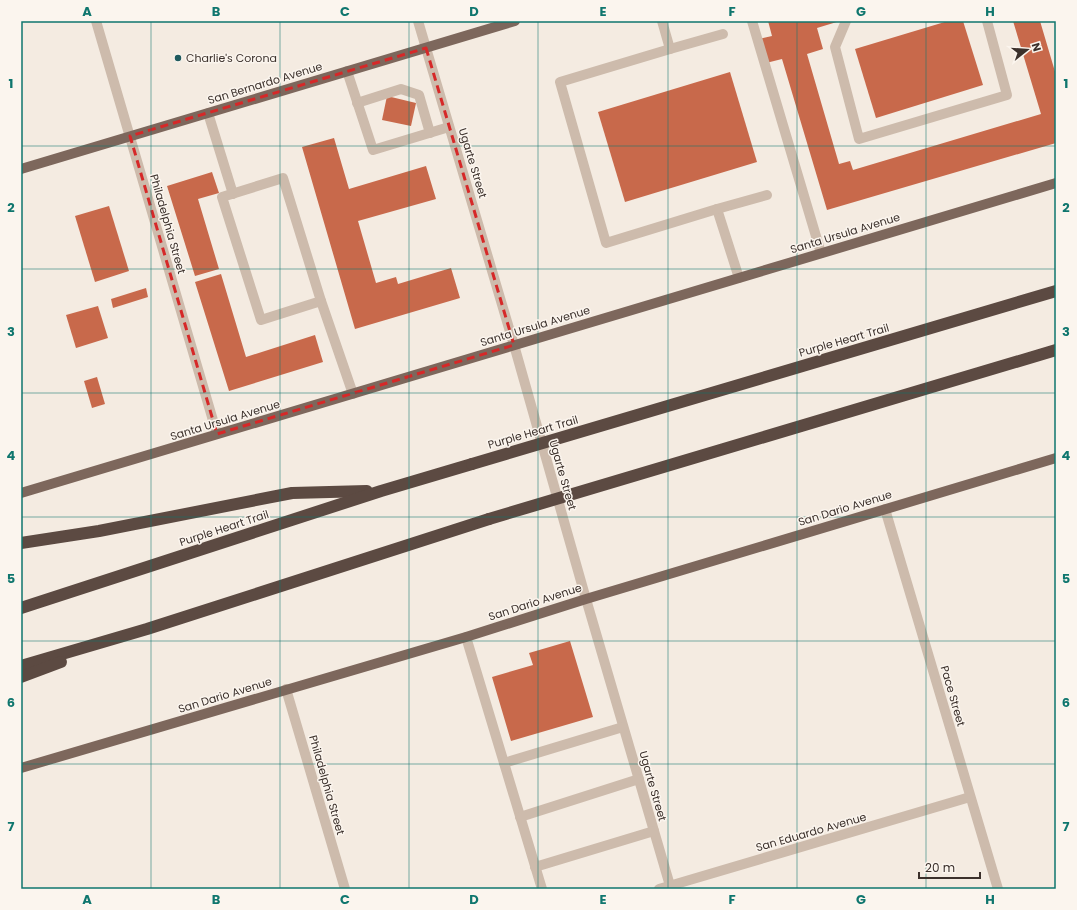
<svg xmlns="http://www.w3.org/2000/svg" width="1077" height="910" font-family="Poppins,sans-serif">
	<style>
		.building { fill: #c8694b }
		.lines { fill: none; stroke-linecap: round; stroke-linejoin: round }
		.minor { stroke: #cdbbac; stroke-width: 10 }
		.major { stroke: #7d675c; stroke-width: 10 }
		.highway { stroke: #5c4a42; stroke-width: 12 }
		.highway-bridge { stroke: #5c4a42; stroke-width: 12 }
		.marked { fill: none; stroke: #d62828; stroke-width: 3; stroke-dasharray: 8 5; stroke-linejoin: round }
		.grid { fill: none; stroke: #0f766e; stroke-width: 1; stroke-opacity: 0.55 }
		.poi-dot { fill: #1f5a5e; stroke: #fbf5ee; stroke-width: 1.5 }
		.labels { text-anchor: middle; dominant-baseline: central; stroke-width: 3; stroke-linejoin: round; paint-order: stroke }
		.poi-label { font-size: 11px; fill: #3b302b; stroke: #fbf5ee; text-anchor: start }
		.street-label { font-size: 11px; fill: #3b302b; stroke: #fbf5ee }
		.neatline { fill: none; stroke: #0f766e; stroke-width: 1.5 }
		.grid-label { font-size: 13px; text-anchor: middle; font-weight: bold; fill: #0f766e }
	</style>
	<rect width="100%" height="100%" fill="#f4ebe1"/>
	<!-- building -->
	<g class="building">
		<path d="M 768,21 L 840,21 L 817,28 L 823,49 L 807,54 L 839,164 L 850,161 L 853,170 L 1041,114 L 1013,21 L 1040,21 L 1056,75 L 1056,143 L 827,210 L 782,59 L 766,63 L 759,39 L 772,36 Z"/>
		<path d="M 948,21 L 963,21 L 983,85 L 876,118 L 855,49 Z"/>
		<path d="M 730,72 L 757,162 L 625,202 L 598,112 Z"/>
		<path d="M 387,96 L 416,103 L 411,126 L 382,120 Z"/>
		<path d="M 334,138 L 349,189 L 426,166 L 436,199 L 358,221 L 376,283 L 396,277 L 398,284 L 451,268 L 460,298 L 355,329 L 302,147 Z"/>
		<path d="M 212,172 L 219,193 L 198,199 L 219,269 L 195,276 L 167,186 Z"/>
		<path d="M 109,206 L 129,271 L 95,282 L 75,216 Z"/>
		<path d="M 221,274 L 246,357 L 315,335 L 323,362 L 229,391 L 195,282 Z"/>
		<path d="M 146,288 L 148,297 L 113,308 L 111,299 Z"/>
		<path d="M 98,306 L 108,338 L 76,348 L 66,315 Z"/>
		<path d="M 97,377 L 105,404 L 92,408 L 84,381 Z"/>
		<path d="M 570,641 L 593,717 L 511,741 L 492,677 L 533,665 L 529,653 Z"/>
	</g>
	<g class="lines">
		<!-- minor -->
		<g class="minor">
			<path d="M 96,21 L 217,434"/>
			<path d="M 418,21 L 514,345 L 586,599 L 671,889"/>
			<path d="M 662,21 L 670,49 L 560,82 L 606,243 L 717,209 L 739,278"/>
			<path d="M 752,21 L 821,253"/>
			<path d="M 846,21 L 835,47 L 859,139 L 1007,95 L 987,21"/>
			<path d="M 670,49 L 723,34"/>
			<path d="M 347,71 L 373,150 L 449,127"/>
			<path d="M 357,103 L 401,89 L 419,95 L 430,133"/>
			<path d="M 208,113 L 233,194"/>
			<path d="M 283,178 L 321,301 L 261,320 L 222,197 Z"/>
			<path d="M 717,209 L 767,195"/>
			<path d="M 321,301 L 353,394"/>
			<path d="M 885,509 L 998,889"/>
			<path d="M 466,637 L 542,889"/>
			<path d="M 286,689 L 345,889"/>
			<path d="M 504,763 L 623,727"/>
			<path d="M 520,817 L 639,779"/>
			<path d="M 535,867 L 654,831"/>
			<path d="M 659,889 L 970,797"/>
		</g>
		<!-- major -->
		<g class="major">
			<path d="M 21,169 L 515,21"/>
			<path d="M 21,493 L 1056,183"/>
			<path d="M 21,768 L 466,637 L 586,599 L 1056,458"/>
		</g>
		<!-- highway -->
		<g class="highway">
			<path d="M 21,543 L 99,531 L 292,493 L 367,491"/>
			<path d="M 21,608 L 381,491 L 472,464"/>
			<path d="M 21,666 L 147,629 L 489,519"/>
			<path d="M 21,677 L 61,662"/>
		</g>
		<!-- highway-bridge -->
		<g class="highway-bridge">
			<path d="M 472,464 L 1056,291"/>
			<path d="M 489,519 L 1056,350"/>
		</g>
	</g>
	<!-- marked area -->
	<path class="marked" d="M 426,48 L 514,345 L 217,434 L 130,136 Z"/>
	<!-- grid -->
	<path class="grid" d="M 151,21 L 151,889M 280,21 L 280,889M 409,21 L 409,889M 538,21 L 538,889M 668,21 L 668,889M 797,21 L 797,889M 926,21 L 926,889M 21,146 L 1056,146M 21,269 L 1056,269M 21,393 L 1056,393M 21,517 L 1056,517M 21,641 L 1056,641M 21,764 L 1056,764"/>
	<!-- markers -->
	<circle class="poi-dot" cx="178" cy="58" r="4"/>
	<g class="labels">
		<!-- poi labels -->
		<g class="poi-label">
			<text x="186" y="58">Charlie's Corona</text>
		</g>
		<!-- street labels -->
		<g class="street-label">
			<text transform="translate(265 83) rotate(-17)">San Bernardo Avenue</text>
			<text transform="translate(473 163) rotate(73)">Ugarte Street</text>
			<text transform="translate(168 224) rotate(74)">Philadelphia Street</text>
			<text transform="translate(845 233) rotate(-17)">Santa Ursula Avenue</text>
			<text transform="translate(535 326) rotate(-17)">Santa Ursula Avenue</text>
			<text transform="translate(844 340) rotate(-16)">Purple Heart Trail</text>
			<text transform="translate(225 420) rotate(-17)">Santa Ursula Avenue</text>
			<text transform="translate(533 432) rotate(-16)">Purple Heart Trail</text>
			<text transform="translate(563 475) rotate(74)">Ugarte Street</text>
			<text transform="translate(845 508) rotate(-17)">San Dario Avenue</text>
			<text transform="translate(224 528) rotate(-18)">Purple Heart Trail</text>
			<text transform="translate(535 602) rotate(-18)">San Dario Avenue</text>
			<text transform="translate(225 695) rotate(-17)">San Dario Avenue</text>
			<text transform="translate(953 696) rotate(74)">Pace Street</text>
			<text transform="translate(327 785) rotate(74)">Philadelphia Street</text>
			<text transform="translate(653 786) rotate(74)">Ugarte Street</text>
			<text transform="translate(811 832) rotate(-16)">San Eduardo Avenue</text>
		</g>
	</g>
	<!-- border -->
	<rect width="1077" height="910" fill="none" stroke="#fbf5ee" stroke-width="44"/>
	<!-- north arrow -->
	<g transform="translate(1027 50) rotate(73)" stroke="#fbf5ee" stroke-width="3" paint-order="stroke">
	<path d="M0-3L7 15L0 10L-7 15Z" fill="#3b302b"/>
	<text y="-6" font-size="11" font-weight="bold" text-anchor="middle" fill="#3b302b">N</text>
	</g>
	<!-- scale -->
	<path d="M919 872v6h61v-6" fill="none" stroke="#3b302b" stroke-width="2"/>
	<text x="925" y="872" font-size="12" fill="#3b302b" stroke="#fbf5ee" stroke-width="3" paint-order="stroke">20 m</text>
	<rect x="22" y="22" width="1033" height="866" class="neatline"/>
	<g class="grid-label">
		<text x="87" y="16">A</text>
		<text x="216" y="16">B</text>
		<text x="345" y="16">C</text>
		<text x="474" y="16">D</text>
		<text x="603" y="16">E</text>
		<text x="732" y="16">F</text>
		<text x="861" y="16">G</text>
		<text x="990" y="16">H</text>
		<text x="11" y="88">1</text>
		<text x="1066" y="88">1</text>
		<text x="11" y="212">2</text>
		<text x="1066" y="212">2</text>
		<text x="11" y="336">3</text>
		<text x="1066" y="336">3</text>
		<text x="11" y="460">4</text>
		<text x="1066" y="460">4</text>
		<text x="11" y="583">5</text>
		<text x="1066" y="583">5</text>
		<text x="11" y="707">6</text>
		<text x="1066" y="707">6</text>
		<text x="11" y="831">7</text>
		<text x="1066" y="831">7</text>
		<text x="87" y="904">A</text>
		<text x="216" y="904">B</text>
		<text x="345" y="904">C</text>
		<text x="474" y="904">D</text>
		<text x="603" y="904">E</text>
		<text x="732" y="904">F</text>
		<text x="861" y="904">G</text>
		<text x="990" y="904">H</text>
	</g>
</svg>
